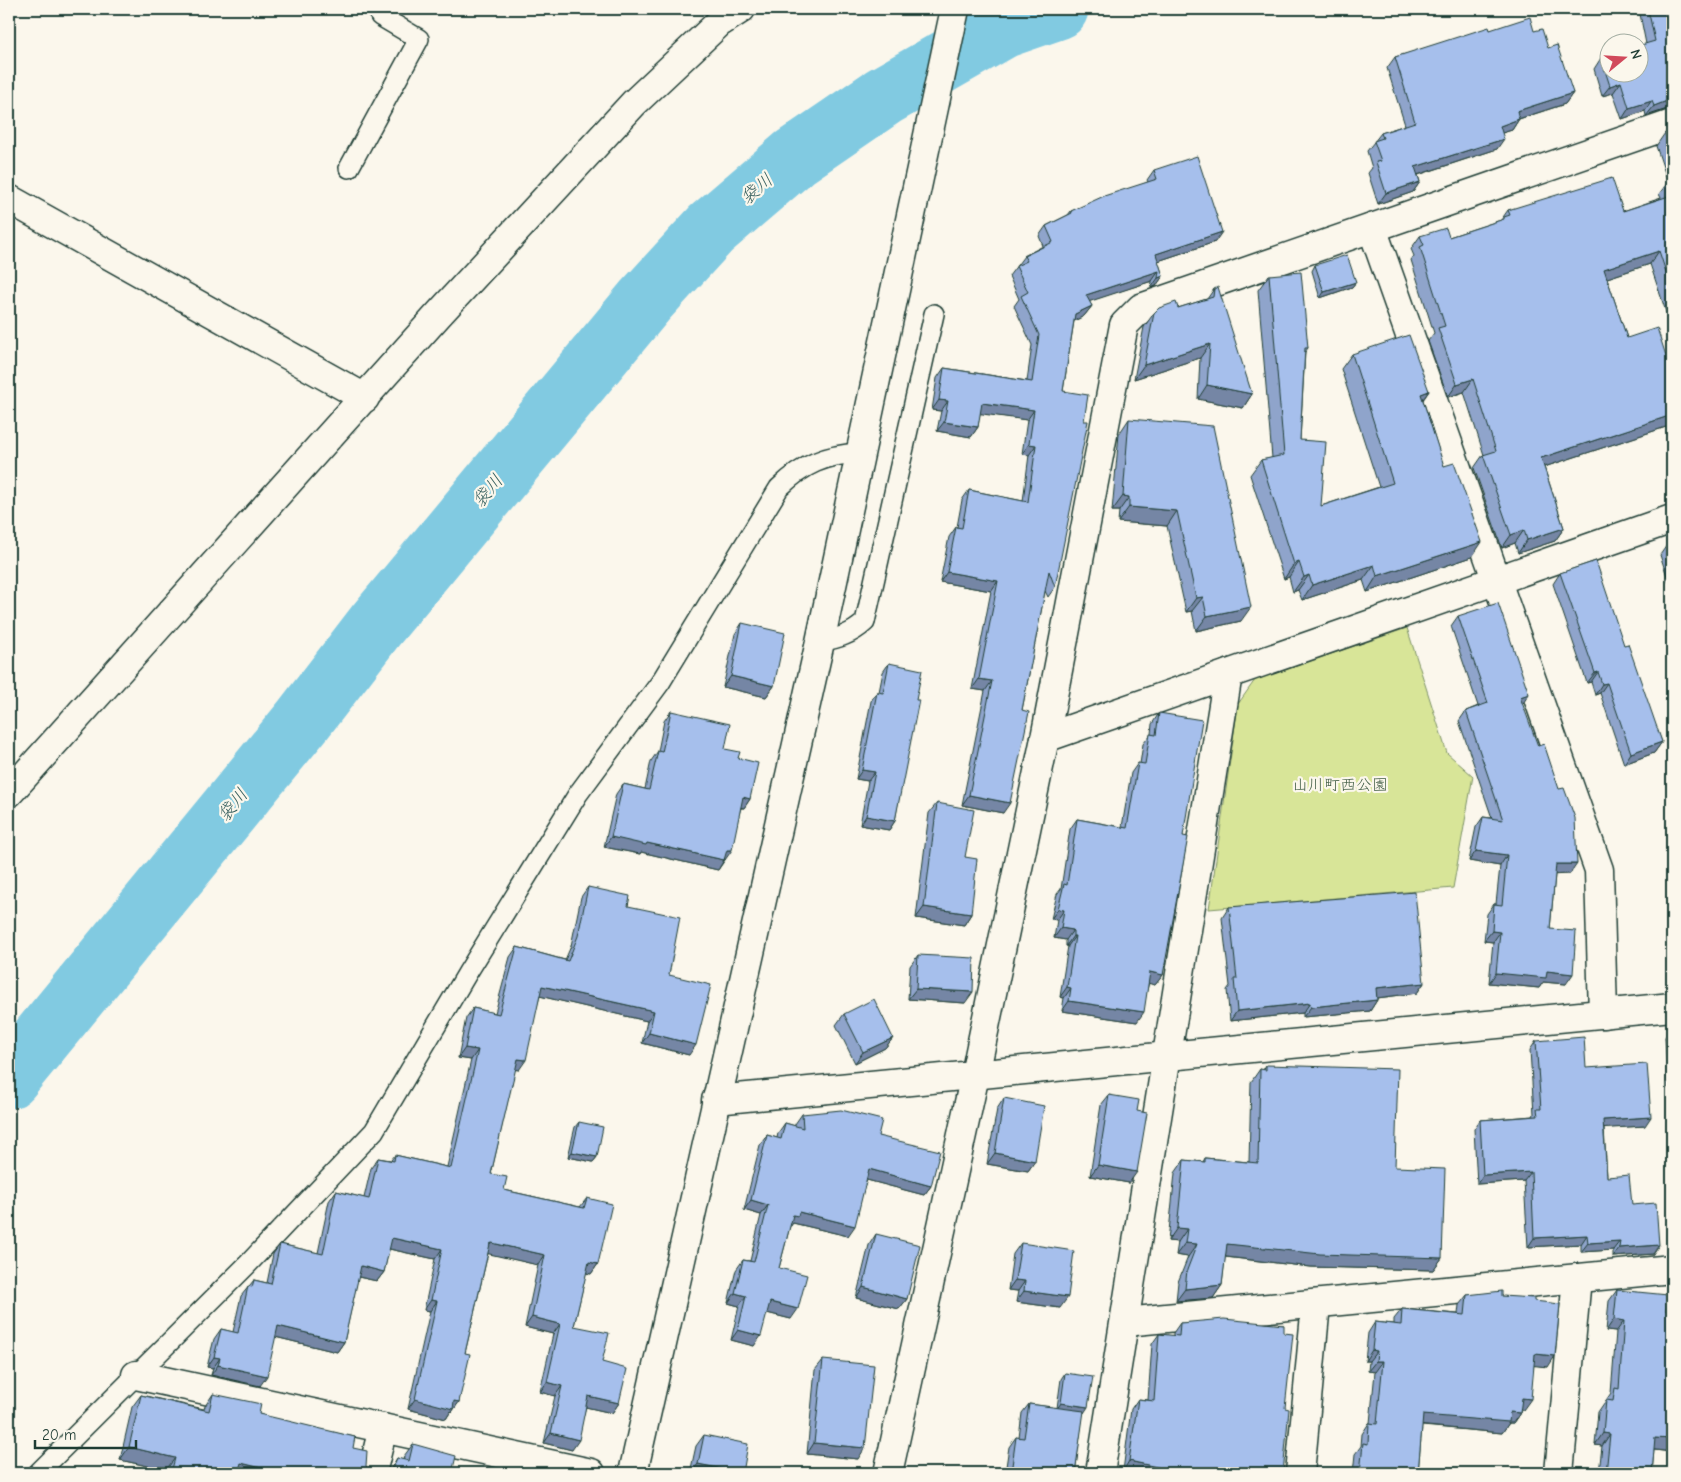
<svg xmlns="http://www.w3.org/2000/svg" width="1681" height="1482" font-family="'Comic Neue','Klee One',sans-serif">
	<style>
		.green { fill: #d8e598; stroke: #7c9166 }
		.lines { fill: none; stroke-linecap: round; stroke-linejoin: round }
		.river { stroke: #81cae1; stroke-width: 61 }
		.service-casing { stroke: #1f3d34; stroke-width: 22 }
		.minor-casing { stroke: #1f3d34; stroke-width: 31 }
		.tertiary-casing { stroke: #1f3d34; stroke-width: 31 }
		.service { stroke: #fbf7ec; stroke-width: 19 }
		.minor { stroke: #fbf7ec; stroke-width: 28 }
		.tertiary { stroke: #fbf7ec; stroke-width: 28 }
		.wall { fill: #8fa4cb; stroke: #1f3d34 }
		.shaded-wall { fill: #7486a5; stroke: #1f3d34 }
		.building { fill: #a6bfec; stroke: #1f3d34 }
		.labels { text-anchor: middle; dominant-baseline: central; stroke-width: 4.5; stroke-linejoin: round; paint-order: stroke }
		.park-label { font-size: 16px; fill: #445f48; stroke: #fbf7ec }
		.water-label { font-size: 18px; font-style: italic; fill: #38605f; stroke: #fbf7ec }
	</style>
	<rect width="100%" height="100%" fill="#fbf7ec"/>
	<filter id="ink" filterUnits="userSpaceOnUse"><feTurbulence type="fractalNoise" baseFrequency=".02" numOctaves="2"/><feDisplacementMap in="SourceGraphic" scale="10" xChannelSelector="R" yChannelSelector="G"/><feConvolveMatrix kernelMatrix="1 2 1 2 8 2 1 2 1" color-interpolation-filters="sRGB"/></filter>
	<g filter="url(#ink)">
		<!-- green -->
		<path class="green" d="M 1407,628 L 1447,753 L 1473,776 L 1453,888 L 1209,909 L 1238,704 L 1255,680 Z"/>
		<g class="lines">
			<!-- river -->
			<path class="river" d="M 9,1078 L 303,720 L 376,625 L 645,301 L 711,229 L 795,157 L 884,96 L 1003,28 L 1058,9"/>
			<!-- service casing -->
			<g class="service-casing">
				<g id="service">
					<path d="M 349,168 L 419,39 L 380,16 L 383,9"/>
					<path d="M 820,642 C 838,638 851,635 865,622 L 934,314"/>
					<path d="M 38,1473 L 247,1265 L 374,1131 L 468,972 L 578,794 L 660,683 L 779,488 C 804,464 825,455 859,453"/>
				</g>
			</g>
			<!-- minor casing -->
			<g class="minor-casing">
				<g id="minor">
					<path d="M 9,199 L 365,398"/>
					<path d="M 1372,228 L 1599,870 L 1603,1014"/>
					<path d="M 1045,738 L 1672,519"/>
					<path d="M 9,793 L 439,314 L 634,103 L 719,23 L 741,9"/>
					<path d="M 1125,1322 L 1672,1269"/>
					<path d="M 136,1375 L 591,1473"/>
					<path d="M 372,1473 L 383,1428"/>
					<path d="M 888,1473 L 975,1075 L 1045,738 L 1124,325 L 1141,308 L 1672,124"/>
					<path d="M 1100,1473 L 1228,674"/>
					<path d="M 1300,1473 L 1316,1304"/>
					<path d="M 1559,1473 L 1577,1278"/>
				</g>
			</g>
			<!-- tertiary casing -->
			<g class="tertiary-casing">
				<g id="tertiary">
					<path d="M 716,1100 L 1672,1007"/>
					<path d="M 633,1473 L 820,642 L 955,9"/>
				</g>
			</g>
			<!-- service -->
			<use href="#service" class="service"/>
			<!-- minor -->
			<use href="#minor" class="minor"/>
			<!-- tertiary -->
			<use href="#tertiary" class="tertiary"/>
		</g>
		<!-- wall -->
		<g class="wall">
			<path d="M 1639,9 L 1672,9 L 1672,109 L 1667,109 L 1646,116 L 1645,111 L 1622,119 L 1613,93 L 1602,96 L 1594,69 L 1601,58 L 1646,44 Z"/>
			<path d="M 1490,30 L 1534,31 L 1548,48 L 1573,93 L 1565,104 L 1519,119 L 1512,130 L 1502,133 L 1497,149 L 1418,175 L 1420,182 L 1413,192 L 1378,204 L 1368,173 L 1372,168 L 1367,151 L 1381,133 L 1405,125 L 1387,68 L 1395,57 Z"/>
			<path d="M 1672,130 L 1672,313 L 1667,315 L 1650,264 L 1607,278 L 1627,338 L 1672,374 L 1672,425 L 1544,467 L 1564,528 L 1555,541 L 1518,553 L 1515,543 L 1502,548 L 1474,468 L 1483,455 L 1484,455 L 1464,392 L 1448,397 L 1428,341 L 1434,333 L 1411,260 L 1414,256 L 1411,249 L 1420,236 L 1449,237 L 1501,220 L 1508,210 L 1623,211 L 1661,198 L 1659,194 L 1668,182 L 1656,146 L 1665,133 Z"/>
			<path d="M 1154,170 L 1215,242 L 1158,261 L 1163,276 L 1156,286 L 1151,288 L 1152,281 L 1089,301 L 1092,306 L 1084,316 L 1074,321 L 1063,391 L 1055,587 L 1048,597 L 1045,591 L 1022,710 L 1003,813 L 962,805 L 985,691 L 972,689 L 991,591 L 940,582 L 949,537 L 956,527 L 957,527 L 962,500 L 969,490 L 1023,501 L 1029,455 L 1022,454 L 1027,420 L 980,413 L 978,427 L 971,437 L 937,431 L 941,411 L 932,410 L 937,378 L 944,368 L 1027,381 L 1032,345 L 1014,306 L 1019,299 L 1009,276 L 1024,256 L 1043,246 L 1039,236 L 1046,226 L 1068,215 L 1071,211 L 1148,182 L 1147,180 Z"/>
			<path d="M 1315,265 L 1356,282 L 1352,287 L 1320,298 L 1312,271 Z"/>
			<path d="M 1269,275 L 1308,348 L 1305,352 L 1300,440 L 1321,506 L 1379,487 L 1341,369 L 1352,354 L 1429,391 L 1423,400 L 1472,557 L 1367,592 L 1363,580 L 1302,600 L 1298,590 L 1293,592 L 1289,577 L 1284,579 L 1250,475 L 1261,460 L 1272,458 L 1258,290 Z"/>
			<path d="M 1214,289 L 1252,394 L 1243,408 L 1198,399 L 1200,358 L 1134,379 L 1144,327 L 1154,313 L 1178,308 L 1207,299 Z"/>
			<path d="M 1129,419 L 1241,621 L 1196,631 L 1192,611 L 1186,612 L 1167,526 L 1118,522 L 1119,511 L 1112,511 L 1119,434 Z"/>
			<path d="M 1672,543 L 1672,591 L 1660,555 L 1667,545 Z"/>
			<path d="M 1560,573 L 1624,645 L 1662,742 L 1654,753 L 1624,764 L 1600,693 L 1595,695 L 1591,682 L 1587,683 L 1553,584 Z"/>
			<path d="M 1458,616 L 1522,704 L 1570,874 L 1555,874 L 1550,929 L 1566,984 L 1543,982 L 1539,988 L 1489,983 L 1493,942 L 1484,941 L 1487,914 L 1494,904 L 1496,904 L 1500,866 L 1469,861 L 1476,827 L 1483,817 L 1492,818 L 1459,721 L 1466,711 L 1478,706 L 1451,626 Z"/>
			<path d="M 742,623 L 774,686 L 766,697 L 723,687 L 735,634 Z"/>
			<path d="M 889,663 L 916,700 L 895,821 L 889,830 L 860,825 L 868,781 L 856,779 L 871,701 L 877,692 L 879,692 L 883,672 Z"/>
			<path d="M 671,711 L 738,758 L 750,799 L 744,808 L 741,808 L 725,860 L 718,870 L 641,852 L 640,854 L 604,847 L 616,794 L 623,784 L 645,789 L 651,761 L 658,751 L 664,721 Z"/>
			<path d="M 1159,713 L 1183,836 L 1163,975 L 1155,985 L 1149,983 L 1137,1022 L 1062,1011 L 1064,998 L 1060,997 L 1068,946 L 1066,946 L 1066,940 L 1054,938 L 1057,920 L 1051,919 L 1057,894 L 1061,889 L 1070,829 L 1077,819 L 1122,827 L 1131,773 L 1138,763 L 1140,764 L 1143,744 L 1151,734 L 1152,724 Z"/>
			<path d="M 937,803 L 965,857 L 971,914 L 964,925 L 916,918 L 929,813 Z"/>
			<path d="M 588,887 L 628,906 L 669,975 L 689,1055 L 642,1043 L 647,1021 L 540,996 L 519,1070 L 515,1069 L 491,1174 L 504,1190 L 580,1207 L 587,1198 L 598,1264 L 591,1274 L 586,1273 L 574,1326 L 602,1362 L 619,1403 L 612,1413 L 586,1407 L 572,1450 L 544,1443 L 555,1396 L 540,1392 L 553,1334 L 525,1327 L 538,1265 L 488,1253 L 465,1353 L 459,1402 L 452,1412 L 451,1411 L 446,1419 L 408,1409 L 430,1311 L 424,1310 L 435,1259 L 389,1249 L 384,1272 L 377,1281 L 358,1277 L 344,1342 L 337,1352 L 275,1337 L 260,1386 L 211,1375 L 213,1368 L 207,1367 L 214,1339 L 221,1329 L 233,1332 L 241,1296 L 254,1280 L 267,1283 L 273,1254 L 280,1244 L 318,1253 L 329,1201 L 336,1191 L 364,1198 L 371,1168 L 378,1158 L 391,1160 L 395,1155 L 447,1167 L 471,1060 L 458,1058 L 466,1018 L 473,1008 L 495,1013 L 510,957 L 517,947 L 565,960 L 571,946 L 581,897 Z"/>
			<path d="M 1229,907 L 1424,983 L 1417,993 L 1377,998 L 1377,1000 L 1370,1011 L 1303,1017 L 1303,1013 L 1230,1021 L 1227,990 L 1230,986 L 1222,918 Z"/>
			<path d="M 918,955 L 965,1003 L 908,999 L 910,966 Z"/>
			<path d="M 844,1014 L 893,1038 L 885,1048 L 855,1063 L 836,1025 Z"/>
			<path d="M 1672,1027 L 1672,1088 L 1668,1088 L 1665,1037 Z"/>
			<path d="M 1536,1041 L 1586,1068 L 1645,1126 L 1604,1128 L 1607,1177 L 1632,1205 L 1653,1254 L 1613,1257 L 1613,1250 L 1581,1252 L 1581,1244 L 1528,1247 L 1524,1181 L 1477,1184 L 1474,1129 L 1480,1120 L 1533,1116 L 1534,1114 L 1530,1050 Z"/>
			<path d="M 1266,1065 L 1395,1167 L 1442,1258 L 1433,1270 L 1311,1267 L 1225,1257 L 1222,1285 L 1213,1298 L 1176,1301 L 1178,1282 L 1188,1257 L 1176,1255 L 1178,1242 L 1168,1241 L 1175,1173 L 1184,1160 L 1203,1162 L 1205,1158 L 1249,1162 L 1251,1082 L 1260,1069 L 1263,1070 Z"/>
			<path d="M 1109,1095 L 1137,1111 L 1129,1183 L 1090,1176 L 1101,1105 Z"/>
			<path d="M 1004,1098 L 1035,1161 L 1028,1171 L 987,1164 L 997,1109 Z"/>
			<path d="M 802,1114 L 878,1136 L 931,1186 L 924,1195 L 867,1180 L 848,1236 L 793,1223 L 790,1226 L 779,1268 L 791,1319 L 767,1313 L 754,1346 L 731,1340 L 739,1306 L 728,1303 L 736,1270 L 743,1260 L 750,1261 L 761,1215 L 744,1210 L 760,1145 L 767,1135 L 777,1138 L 778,1133 L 785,1123 L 795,1126 L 795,1124 Z"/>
			<path d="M 579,1122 L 597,1157 L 593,1162 L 568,1157 L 575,1127 Z"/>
			<path d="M 876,1234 L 907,1299 L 899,1309 L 856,1298 L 869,1245 Z"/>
			<path d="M 1021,1243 L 1060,1308 L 1016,1302 L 1018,1291 L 1008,1290 L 1013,1254 Z"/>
			<path d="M 1617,1290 L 1666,1311 L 1672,1312 L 1672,1452 L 1654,1450 L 1652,1473 L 1599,1473 L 1602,1446 L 1595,1445 L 1598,1412 L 1611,1393 L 1616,1332 L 1606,1331 L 1609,1301 Z"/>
			<path d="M 1467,1295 L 1502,1296 L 1534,1301 L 1548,1367 L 1534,1365 L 1523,1410 L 1521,1410 L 1520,1413 L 1513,1423 L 1509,1423 L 1502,1433 L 1422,1426 L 1418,1473 L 1353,1473 L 1355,1454 L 1361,1446 L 1362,1434 L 1369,1423 L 1370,1423 L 1375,1372 L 1368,1371 L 1369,1361 L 1365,1361 L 1368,1333 L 1375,1322 L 1394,1324 L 1394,1319 L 1402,1309 L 1458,1314 L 1459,1305 Z"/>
			<path d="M 1180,1323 L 1284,1325 L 1123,1471 L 1131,1409 L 1138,1399 L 1148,1400 L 1152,1344 L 1159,1334 L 1173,1336 L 1173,1333 Z"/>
			<path d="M 823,1360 L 858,1459 L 807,1454 L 815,1370 Z"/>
			<path d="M 1065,1373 L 1084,1413 L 1083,1413 L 1075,1473 L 1005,1473 L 1009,1447 L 1016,1437 L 1019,1438 L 1022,1413 L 1029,1404 L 1057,1408 L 1061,1379 Z"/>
			<path d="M 213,1394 L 259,1414 L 353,1448 L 370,1472 L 372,1473 L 165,1473 L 166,1470 L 120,1460 L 132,1407 L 141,1395 L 204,1409 L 205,1406 Z"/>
			<path d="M 704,1435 L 743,1473 L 690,1473 L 696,1446 Z"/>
			<path d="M 413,1444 L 452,1473 L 388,1473 L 397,1458 L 403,1460 L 404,1456 Z"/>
		</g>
		<!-- shaded-wall -->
		<g class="shaded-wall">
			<path d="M 1621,82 L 1613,93 L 1602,96 L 1610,86 Z"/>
			<path d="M 1573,93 L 1565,104 L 1509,122 L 1517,111 Z"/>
			<path d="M 1672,99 L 1672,109 L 1667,109 L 1646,116 L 1654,106 Z"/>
			<path d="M 1652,101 L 1645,111 L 1622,119 L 1629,108 Z"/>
			<path d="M 1519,119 L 1512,130 L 1492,136 L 1500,126 Z"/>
			<path d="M 1504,139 L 1497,149 L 1408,178 L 1415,167 Z"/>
			<path d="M 1420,182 L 1413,192 L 1378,204 L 1386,193 Z"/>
			<path d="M 1222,232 L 1215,242 L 1149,264 L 1156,254 Z"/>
			<path d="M 1659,251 L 1650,264 L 1595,282 L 1604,269 Z"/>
			<path d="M 1159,271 L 1152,281 L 1079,305 L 1086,295 Z"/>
			<path d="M 1163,276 L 1156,286 L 1151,288 L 1158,278 Z"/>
			<path d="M 1356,282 L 1352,287 L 1320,298 L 1324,292 Z"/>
			<path d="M 1092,306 L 1084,316 L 1068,324 L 1075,314 Z"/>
			<path d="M 1672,308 L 1672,313 L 1667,315 Z"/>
			<path d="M 1210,344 L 1200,358 L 1134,379 L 1144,365 Z"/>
			<path d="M 1473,379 L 1464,392 L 1448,397 L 1457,384 Z"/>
			<path d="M 1207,385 L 1252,394 L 1243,408 L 1198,399 Z"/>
			<path d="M 1429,391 L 1418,406 L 1421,394 Z"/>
			<path d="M 939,400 L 948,401 L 941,411 L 932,410 Z"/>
			<path d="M 982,403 L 1034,410 L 1027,420 L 975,413 Z"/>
			<path d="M 1672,415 L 1672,425 L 1532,471 L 1541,458 Z"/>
			<path d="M 944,422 L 978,427 L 971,437 L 937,431 Z"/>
			<path d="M 1029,444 L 1036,445 L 1029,455 L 1022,454 Z"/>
			<path d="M 1123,496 L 1129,497 L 1119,511 L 1112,511 Z"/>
			<path d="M 1129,507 L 1177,511 L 1167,526 L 1118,522 Z"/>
			<path d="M 1564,528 L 1555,541 L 1518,553 L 1527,540 Z"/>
			<path d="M 1524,530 L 1515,543 L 1502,548 L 1511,535 Z"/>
			<path d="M 1482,542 L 1472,557 L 1367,592 L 1377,576 Z"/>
			<path d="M 1299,562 L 1289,577 L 1284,579 L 1294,564 Z"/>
			<path d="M 1374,565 L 1363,580 L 1302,600 L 1312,585 Z"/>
			<path d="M 947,572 L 998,581 L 991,591 L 940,582 Z"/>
			<path d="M 1309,575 L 1298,590 L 1293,592 L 1304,577 Z"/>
			<path d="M 1203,597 L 1192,611 L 1186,612 L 1196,598 Z"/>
			<path d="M 1251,607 L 1241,621 L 1196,631 L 1207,616 Z"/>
			<path d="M 1598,672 L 1591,682 L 1587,683 L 1595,673 Z"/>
			<path d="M 731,676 L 774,686 L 766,697 L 723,687 Z"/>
			<path d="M 979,679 L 992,681 L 985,691 L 972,689 Z"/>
			<path d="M 1607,683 L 1600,693 L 1595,695 L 1602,684 Z"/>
			<path d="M 1529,694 L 1522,705 L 1520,697 Z"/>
			<path d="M 1662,742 L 1654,753 L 1624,764 L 1631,753 Z"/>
			<path d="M 862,770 L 875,772 L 868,781 L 856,779 Z"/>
			<path d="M 969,795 L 1010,803 L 1003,813 L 962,805 Z"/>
			<path d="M 743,797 L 750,799 L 744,808 L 737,807 Z"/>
			<path d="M 866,816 L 895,821 L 889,830 L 860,825 Z"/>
			<path d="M 611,837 L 647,843 L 724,860 L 718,870 L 641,852 L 640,854 L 604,847 Z"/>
			<path d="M 727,850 L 732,850 L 725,860 L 720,859 Z"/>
			<path d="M 1476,851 L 1507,855 L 1500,866 L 1469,861 Z"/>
			<path d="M 1556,864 L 1577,864 L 1570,874 L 1549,875 Z"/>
			<path d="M 924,907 L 971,914 L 964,925 L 916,918 Z"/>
			<path d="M 1058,909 L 1064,910 L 1057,920 L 1051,919 Z"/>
			<path d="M 1061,928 L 1073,930 L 1066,940 L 1054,938 Z"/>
			<path d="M 1492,931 L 1500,932 L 1493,942 L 1484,941 Z"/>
			<path d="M 1073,936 L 1075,936 L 1068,946 L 1066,946 Z"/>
			<path d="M 1547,971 L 1573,974 L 1566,984 L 1543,982 L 1539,988 L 1489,983 L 1496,973 Z"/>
			<path d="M 1150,972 L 1163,975 L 1155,985 L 1143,982 Z"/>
			<path d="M 1424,983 L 1417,993 L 1369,999 L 1376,988 Z"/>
			<path d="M 542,986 L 654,1011 L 647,1021 L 535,995 Z"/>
			<path d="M 1067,987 L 1071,988 L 1064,998 L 1060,997 Z"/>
			<path d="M 916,989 L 973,992 L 965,1003 L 908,999 Z"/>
			<path d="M 1377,1000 L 1370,1011 L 1303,1017 L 1311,1007 Z"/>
			<path d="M 1069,1001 L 1144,1012 L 1137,1022 L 1062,1011 Z"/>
			<path d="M 1310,1003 L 1303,1013 L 1230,1021 L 1237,1011 Z"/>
			<path d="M 649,1033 L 696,1045 L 689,1055 L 642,1043 Z"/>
			<path d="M 893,1038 L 885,1048 L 855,1063 L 863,1052 Z"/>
			<path d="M 465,1048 L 478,1050 L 471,1060 L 458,1058 Z"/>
			<path d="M 518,1059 L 526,1060 L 519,1070 L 511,1069 Z"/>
			<path d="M 1672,1082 L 1672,1088 L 1668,1088 Z"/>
			<path d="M 1651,1117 L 1645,1126 L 1597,1129 L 1603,1120 Z"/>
			<path d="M 572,1152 L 597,1157 L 593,1162 L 568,1157 Z"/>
			<path d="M 995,1153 L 1035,1161 L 1028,1171 L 987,1164 Z"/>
			<path d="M 1098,1165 L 1137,1172 L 1129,1183 L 1090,1176 Z"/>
			<path d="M 869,1169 L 931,1186 L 924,1195 L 863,1179 Z"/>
			<path d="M 1531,1172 L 1524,1181 L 1477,1184 L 1483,1175 Z"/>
			<path d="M 751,1200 L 768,1205 L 761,1215 L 744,1210 Z"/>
			<path d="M 799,1212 L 855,1226 L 848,1236 L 793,1223 L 791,1226 L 786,1225 L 793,1215 Z"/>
			<path d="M 1177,1228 L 1187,1229 L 1178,1242 L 1168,1241 Z"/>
			<path d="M 1587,1235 L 1581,1244 L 1528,1247 L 1534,1238 Z"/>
			<path d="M 392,1238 L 442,1249 L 435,1259 L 385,1248 Z"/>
			<path d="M 1620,1241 L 1613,1250 L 1581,1252 L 1588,1243 Z"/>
			<path d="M 492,1243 L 545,1255 L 538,1265 L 485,1253 L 490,1244 Z"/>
			<path d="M 1185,1243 L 1197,1244 L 1188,1257 L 1176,1255 Z"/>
			<path d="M 1227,1244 L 1442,1258 L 1433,1270 L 1311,1267 L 1218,1256 Z"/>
			<path d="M 1659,1245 L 1653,1254 L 1613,1257 L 1619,1248 Z"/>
			<path d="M 589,1262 L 598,1264 L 591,1274 L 582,1272 Z"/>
			<path d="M 361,1266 L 384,1272 L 377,1281 L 354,1276 Z"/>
			<path d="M 1015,1280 L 1025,1281 L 1018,1291 L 1008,1290 Z"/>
			<path d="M 1222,1285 L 1213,1298 L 1176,1301 L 1185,1289 Z"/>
			<path d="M 863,1287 L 907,1299 L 899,1309 L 856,1298 Z"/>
			<path d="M 1024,1291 L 1068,1297 L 1060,1308 L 1016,1302 Z"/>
			<path d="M 735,1293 L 746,1296 L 739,1306 L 728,1303 Z"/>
			<path d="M 431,1300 L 437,1301 L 430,1311 L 424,1310 Z"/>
			<path d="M 770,1302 L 798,1309 L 791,1319 L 763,1312 Z"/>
			<path d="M 532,1317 L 560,1324 L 553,1334 L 525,1327 Z"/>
			<path d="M 1614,1319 L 1624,1321 L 1616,1332 L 1606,1331 Z"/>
			<path d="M 278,1326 L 344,1342 L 337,1352 L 271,1336 Z"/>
			<path d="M 738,1330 L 761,1336 L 754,1346 L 731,1340 Z"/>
			<path d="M 1372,1350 L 1377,1351 L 1369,1361 L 1365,1361 Z"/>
			<path d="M 1535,1354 L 1555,1356 L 1548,1367 L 1528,1365 Z"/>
			<path d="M 214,1357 L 220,1358 L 213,1368 L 207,1367 Z"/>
			<path d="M 1376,1361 L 1383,1361 L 1375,1372 L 1368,1371 Z"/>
			<path d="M 218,1365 L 267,1376 L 260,1386 L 211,1375 Z"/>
			<path d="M 547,1382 L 562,1386 L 555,1396 L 540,1392 Z"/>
			<path d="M 588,1396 L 619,1403 L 612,1413 L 581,1406 Z"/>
			<path d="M 1522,1398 L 1531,1399 L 1523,1410 L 1514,1409 Z"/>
			<path d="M 415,1399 L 454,1401 L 459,1402 L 452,1412 L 451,1411 L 446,1419 L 408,1409 Z"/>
			<path d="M 1061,1403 L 1088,1407 L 1084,1413 L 1057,1409 Z"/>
			<path d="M 1510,1412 L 1520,1413 L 1513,1423 L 1509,1423 L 1502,1433 L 1416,1425 L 1423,1415 Z"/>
			<path d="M 551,1433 L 579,1440 L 572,1450 L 544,1443 Z"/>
			<path d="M 1603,1433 L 1610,1434 L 1602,1446 L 1595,1445 Z"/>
			<path d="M 1655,1438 L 1672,1439 L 1672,1452 L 1647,1449 Z"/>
			<path d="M 814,1443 L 865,1448 L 858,1459 L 807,1454 Z"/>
			<path d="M 129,1447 L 175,1458 L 166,1470 L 120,1460 Z"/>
			<path d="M 1129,1461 L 1185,1473 L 1134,1473 L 1123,1471 Z"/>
			<path d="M 241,1463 L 282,1473 L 234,1473 Z"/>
			<path d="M 698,1464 L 741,1473 L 691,1473 Z"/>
		</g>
		<!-- building -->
		<g class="building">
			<path d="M 1648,9 L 1672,9 L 1672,99 L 1654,106 L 1652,101 L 1629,108 L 1621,82 L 1610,86 L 1601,58 L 1608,56 L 1608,72 L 1638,72 L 1638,46 L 1655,41 Z"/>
			<path d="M 1530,17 L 1534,31 L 1542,29 L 1548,48 L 1557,45 L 1573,93 L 1517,111 L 1519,119 L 1500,126 L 1504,139 L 1415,167 L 1420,182 L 1386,193 L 1376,162 L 1381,161 L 1374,141 L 1383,138 L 1381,133 L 1415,122 L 1395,57 L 1489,27 L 1490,30 Z"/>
			<path d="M 1672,130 L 1672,156 L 1665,133 Z"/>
			<path d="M 1197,156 L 1222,232 L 1156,254 L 1163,276 L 1158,278 L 1159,271 L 1086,295 L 1092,306 L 1075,314 L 1063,391 L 1088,395 L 1084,421 L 1088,421 L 1055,587 L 1049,571 L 1022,710 L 1029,712 L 1010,803 L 969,795 L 992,681 L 979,679 L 998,581 L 947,572 L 956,527 L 962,528 L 969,490 L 1028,502 L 1036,445 L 1029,444 L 1034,410 L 982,403 L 978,427 L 944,422 L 948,401 L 939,400 L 944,368 L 1032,382 L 1039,335 L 1021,296 L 1028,292 L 1016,266 L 1027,261 L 1024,256 L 1053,242 L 1046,226 L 1072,213 L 1071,211 L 1104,196 L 1157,179 L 1154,170 Z"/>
			<path d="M 1612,178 L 1623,211 L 1672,195 L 1672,290 L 1659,251 L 1604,269 L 1627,338 L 1657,328 L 1672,374 L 1672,415 L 1541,458 L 1564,528 L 1527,540 L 1524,530 L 1511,535 L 1483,455 L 1496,451 L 1473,379 L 1457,384 L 1438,328 L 1445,326 L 1420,247 L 1424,245 L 1420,236 L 1446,228 L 1449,237 L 1504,219 L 1504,217 L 1510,215 L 1508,210 Z"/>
			<path d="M 1672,179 L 1672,192 L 1669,181 Z"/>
			<path d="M 1347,255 L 1356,282 L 1324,292 L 1315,265 Z"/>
			<path d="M 1301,272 L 1308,348 L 1305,348 L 1300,440 L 1326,442 L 1321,506 L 1393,483 L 1352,354 L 1409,335 L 1429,391 L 1421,394 L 1444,466 L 1454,463 L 1482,542 L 1377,576 L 1374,565 L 1312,585 L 1309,575 L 1304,577 L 1299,562 L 1294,564 L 1261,460 L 1284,455 L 1269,275 Z"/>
			<path d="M 1218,287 L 1252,394 L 1207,385 L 1210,344 L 1144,365 L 1154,313 L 1159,308 L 1176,302 L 1178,308 L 1213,297 L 1214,289 Z"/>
			<path d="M 1129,419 L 1213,426 L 1251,607 L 1207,616 L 1203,597 L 1196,598 L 1177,511 L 1129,507 L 1129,497 L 1123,496 Z"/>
			<path d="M 1672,543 L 1672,560 L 1667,545 Z"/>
			<path d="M 1596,561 L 1624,645 L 1628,644 L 1662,742 L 1631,753 L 1607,683 L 1602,684 L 1598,672 L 1595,673 L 1560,573 Z"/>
			<path d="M 1498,603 L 1529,694 L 1520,697 L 1538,746 L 1544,744 L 1559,789 L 1564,788 L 1575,818 L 1577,864 L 1556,864 L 1550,929 L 1576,931 L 1573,974 L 1547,971 L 1546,978 L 1496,973 L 1500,932 L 1492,931 L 1494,904 L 1502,905 L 1507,855 L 1476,851 L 1483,817 L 1503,820 L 1466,711 L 1488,703 L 1458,616 Z"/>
			<path d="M 742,623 L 785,633 L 774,686 L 731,676 Z"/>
			<path d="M 889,663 L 922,670 L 916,700 L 919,700 L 895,821 L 866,816 L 875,772 L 862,770 L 877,692 L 883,693 Z"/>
			<path d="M 671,711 L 730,724 L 725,749 L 740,752 L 738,758 L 758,763 L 750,799 L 743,797 L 732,850 L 727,850 L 724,860 L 647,843 L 646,845 L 611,837 L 623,784 L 649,790 L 658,751 L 662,752 Z"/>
			<path d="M 1159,713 L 1202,720 L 1183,836 L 1188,837 L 1163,975 L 1150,972 L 1144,1012 L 1069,1001 L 1071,988 L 1067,987 L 1075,936 L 1073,936 L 1073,930 L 1061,928 L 1064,910 L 1058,909 L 1064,884 L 1067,885 L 1077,819 L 1127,828 L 1138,763 L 1145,764 L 1150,734 L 1156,735 Z"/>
			<path d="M 937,803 L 974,810 L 965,857 L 977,859 L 971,914 L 924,907 Z"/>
			<path d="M 588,887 L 630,896 L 628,906 L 680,917 L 669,975 L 711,985 L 696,1045 L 649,1033 L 654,1011 L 542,986 L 526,1060 L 518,1059 L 491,1174 L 507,1177 L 504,1190 L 584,1208 L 587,1198 L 612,1204 L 598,1264 L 589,1262 L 574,1326 L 609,1333 L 602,1362 L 627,1369 L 619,1403 L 588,1396 L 579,1440 L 551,1433 L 562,1386 L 547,1382 L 560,1324 L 532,1317 L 545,1255 L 492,1243 L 490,1244 L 465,1353 L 470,1354 L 459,1402 L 454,1401 L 453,1409 L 415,1399 L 437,1301 L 431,1300 L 442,1249 L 392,1238 L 384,1272 L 361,1266 L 344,1342 L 278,1326 L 267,1376 L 218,1365 L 220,1358 L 214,1357 L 221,1329 L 238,1333 L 248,1286 L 252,1287 L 254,1280 L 271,1284 L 280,1244 L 323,1254 L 336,1191 L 369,1199 L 378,1158 L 394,1161 L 395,1155 L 451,1168 L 478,1050 L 465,1048 L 473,1008 L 499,1014 L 517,947 L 568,961 L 578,936 Z"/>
			<path d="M 1415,892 L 1424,983 L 1376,988 L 1377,1000 L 1311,1007 L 1310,1003 L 1237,1011 L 1234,979 L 1237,979 L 1229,907 Z"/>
			<path d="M 918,955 L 974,958 L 973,992 L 916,989 Z"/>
			<path d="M 874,999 L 893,1038 L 863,1052 L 844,1014 Z"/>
			<path d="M 1584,1037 L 1586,1068 L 1647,1064 L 1651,1117 L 1603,1120 L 1607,1177 L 1629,1175 L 1632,1205 L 1656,1203 L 1659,1245 L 1619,1248 L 1620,1241 L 1588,1243 L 1587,1235 L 1534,1238 L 1531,1172 L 1483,1175 L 1480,1120 L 1538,1116 L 1537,1109 L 1541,1109 L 1536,1041 Z"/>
			<path d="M 1266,1065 L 1398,1069 L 1395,1167 L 1445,1169 L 1442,1258 L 1320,1254 L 1227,1244 L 1222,1285 L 1185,1289 L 1187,1270 L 1197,1244 L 1185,1243 L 1187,1229 L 1177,1228 L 1184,1160 L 1205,1162 L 1205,1158 L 1258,1163 L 1260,1069 L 1266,1070 Z"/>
			<path d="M 1109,1095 L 1139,1100 L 1137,1111 L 1147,1113 L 1137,1172 L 1098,1165 Z"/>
			<path d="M 1004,1098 L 1044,1106 L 1035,1161 L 995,1153 Z"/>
			<path d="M 841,1110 L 882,1120 L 878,1136 L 940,1151 L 931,1186 L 869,1169 L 855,1226 L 799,1212 L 798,1216 L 793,1215 L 779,1268 L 807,1275 L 798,1309 L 770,1302 L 761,1336 L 738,1330 L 746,1296 L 735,1293 L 743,1260 L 754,1262 L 768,1205 L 751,1200 L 767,1135 L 781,1139 L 785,1123 L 803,1128 L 802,1114 Z"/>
			<path d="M 579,1122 L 603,1127 L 597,1157 L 572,1152 Z"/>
			<path d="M 876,1234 L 920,1245 L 907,1299 L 863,1287 Z"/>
			<path d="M 1021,1243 L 1074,1251 L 1068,1297 L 1024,1291 L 1025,1281 L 1015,1280 Z"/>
			<path d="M 1617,1290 L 1668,1295 L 1666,1311 L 1672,1312 L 1672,1439 L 1655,1438 L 1652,1473 L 1606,1473 L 1610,1434 L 1603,1433 L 1606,1400 L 1613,1401 L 1615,1388 L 1619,1389 L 1624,1321 L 1614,1319 Z"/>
			<path d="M 1502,1291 L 1502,1296 L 1534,1298 L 1534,1301 L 1560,1304 L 1555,1356 L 1535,1354 L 1531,1399 L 1522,1398 L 1520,1413 L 1510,1412 L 1509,1422 L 1423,1415 L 1418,1473 L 1360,1473 L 1363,1443 L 1368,1444 L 1369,1423 L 1377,1424 L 1383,1361 L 1376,1361 L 1377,1351 L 1372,1350 L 1375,1322 L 1401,1325 L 1402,1309 L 1465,1315 L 1467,1295 Z"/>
			<path d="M 1224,1319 L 1284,1325 L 1284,1333 L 1293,1334 L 1285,1408 L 1289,1409 L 1283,1473 L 1185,1473 L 1129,1461 L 1138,1399 L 1154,1401 L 1159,1334 L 1179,1336 L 1180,1323 Z"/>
			<path d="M 823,1360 L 874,1365 L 865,1448 L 814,1443 Z"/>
			<path d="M 1065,1373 L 1093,1377 L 1088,1407 L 1061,1403 Z"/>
			<path d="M 213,1394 L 261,1404 L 259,1414 L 355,1437 L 353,1448 L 367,1451 L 366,1466 L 370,1472 L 372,1473 L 282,1473 L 241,1463 L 238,1473 L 171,1473 L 175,1458 L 129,1447 L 141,1395 L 209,1411 Z"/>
			<path d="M 1029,1404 L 1084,1411 L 1075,1473 L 1011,1473 L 1016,1437 L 1024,1438 Z"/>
			<path d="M 704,1435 L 748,1444 L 743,1473 L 698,1464 Z"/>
			<path d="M 413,1444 L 456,1456 L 452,1473 L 389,1473 L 391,1472 L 397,1458 L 409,1461 Z"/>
			<path d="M 849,1468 L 873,1473 L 848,1473 Z"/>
		</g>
	</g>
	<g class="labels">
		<!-- park labels -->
		<g class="park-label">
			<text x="1340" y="785">山川町西公園</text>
		</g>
		<!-- water labels -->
		<g class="water-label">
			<text transform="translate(757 189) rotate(-41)">袋川</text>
			<text transform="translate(488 491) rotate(-50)">袋川</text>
			<text transform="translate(233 805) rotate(-51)">袋川</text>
		</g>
	</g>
	<!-- margin -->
	<rect width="1681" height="1482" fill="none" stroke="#fbf7ec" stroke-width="30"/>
	<rect x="15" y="15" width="1651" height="1452" fill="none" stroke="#1f3d34" stroke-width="2" filter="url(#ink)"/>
	<!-- north arrow -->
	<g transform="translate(1624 58) rotate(72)"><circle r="24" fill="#fbf7ec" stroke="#a3ada2"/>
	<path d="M0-4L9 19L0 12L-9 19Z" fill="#d1495b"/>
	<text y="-8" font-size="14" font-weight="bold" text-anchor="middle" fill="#1f3d34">N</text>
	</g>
	<!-- scale -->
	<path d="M35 1440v8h101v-8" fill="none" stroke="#1f3d34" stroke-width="2.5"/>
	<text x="42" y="1440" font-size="15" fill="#1f3d34" stroke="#fbf7ec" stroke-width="4" paint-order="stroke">20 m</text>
</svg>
